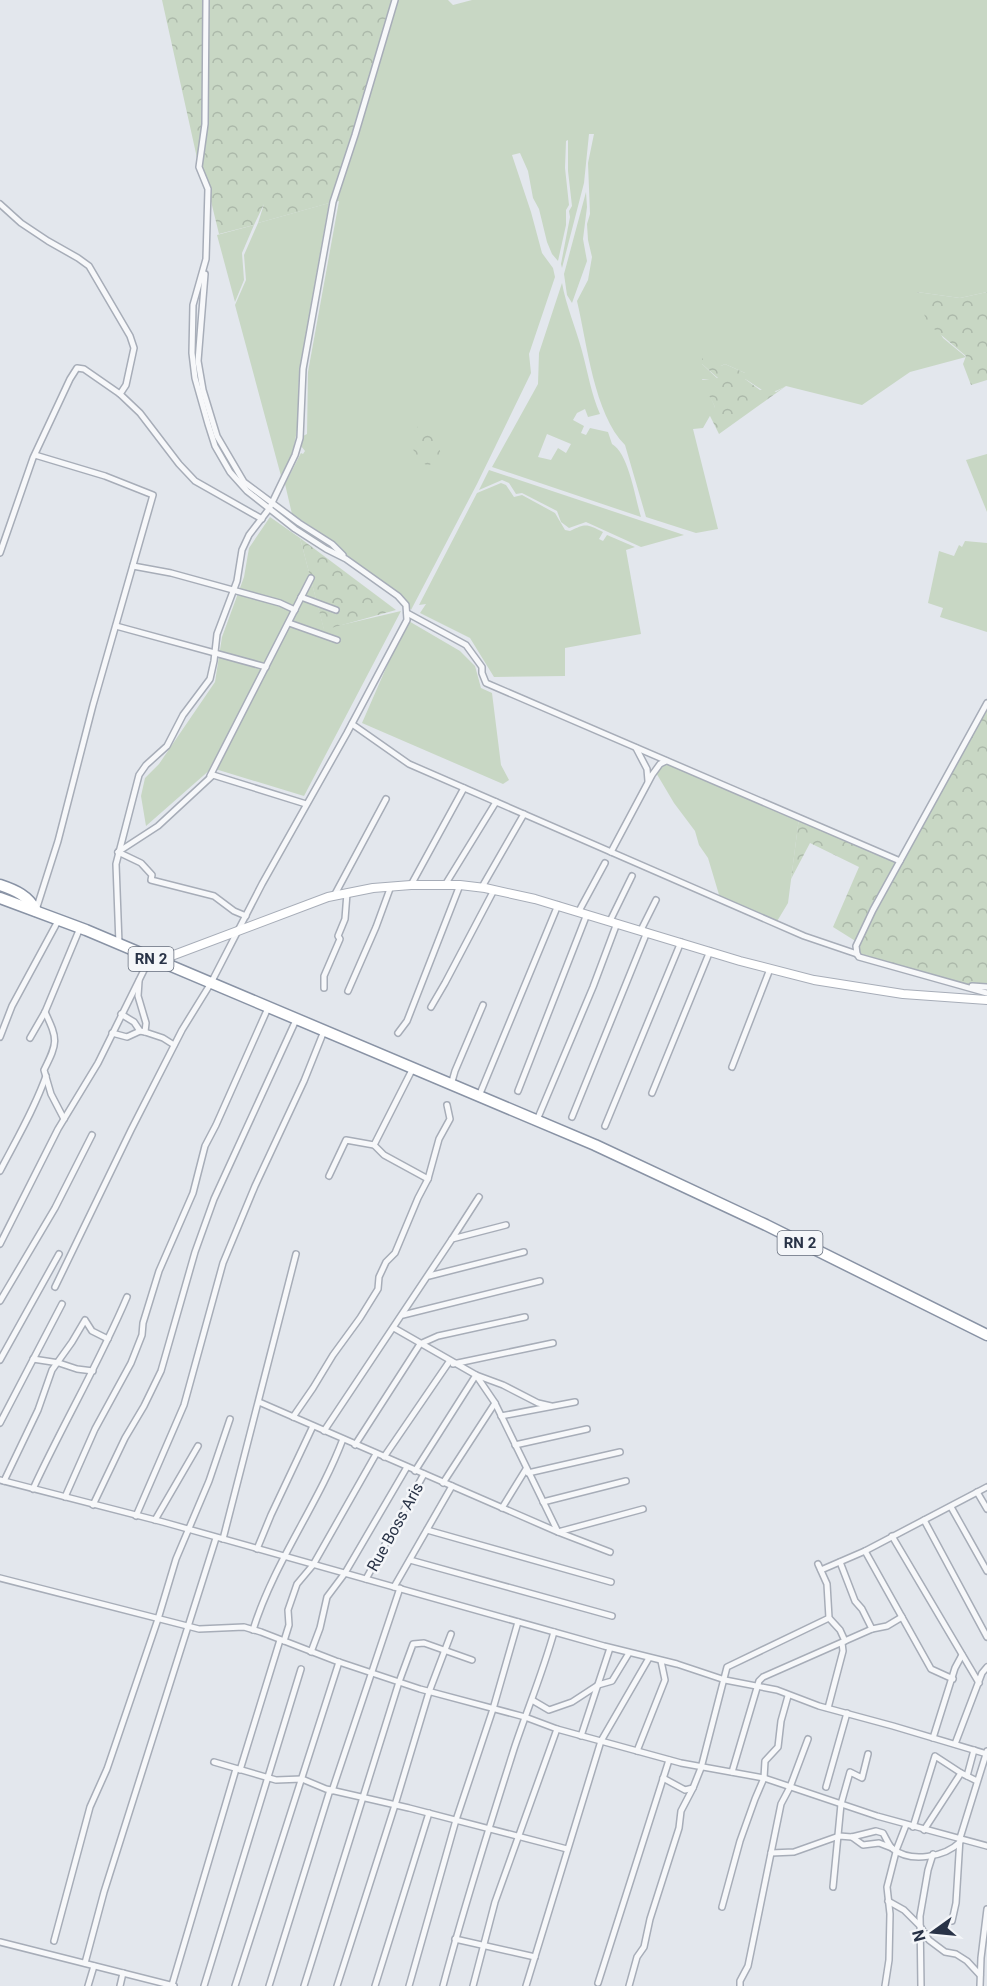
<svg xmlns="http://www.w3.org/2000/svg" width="987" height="1986" font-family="Roboto,sans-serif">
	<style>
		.grass { fill: #c8d7c4; fill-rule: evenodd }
		.forest { fill: url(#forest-crowns) }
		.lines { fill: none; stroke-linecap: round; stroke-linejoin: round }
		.street-casing { stroke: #a7adb8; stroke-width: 8 }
		.secondary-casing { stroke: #a7adb8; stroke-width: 10 }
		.highway-casing { stroke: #8993a5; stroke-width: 13 }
		.street { stroke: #f7f8fa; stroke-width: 5 }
		.secondary { stroke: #fff; stroke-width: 8 }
		.highway { stroke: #fff; stroke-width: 10 }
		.labels { text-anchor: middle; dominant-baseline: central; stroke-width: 5; stroke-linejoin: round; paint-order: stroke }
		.shield { fill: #f4f6f9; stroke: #666e7c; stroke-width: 1.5 }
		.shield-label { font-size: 15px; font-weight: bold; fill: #293347 }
		.street-label { font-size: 16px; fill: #293347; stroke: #f4f6f9 }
	</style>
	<defs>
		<pattern id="forest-crowns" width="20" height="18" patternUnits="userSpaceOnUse" patternTransform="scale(1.5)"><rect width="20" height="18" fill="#c8d7c4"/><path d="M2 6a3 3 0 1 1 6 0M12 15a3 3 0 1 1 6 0" fill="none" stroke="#acb9aa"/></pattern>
	</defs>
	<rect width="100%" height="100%" fill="#e3e7ed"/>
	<!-- grass -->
	<g class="grass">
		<path d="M 395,0 L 448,0 L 453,5 L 472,0 L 987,0 L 987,292 L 960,298 L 917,292 L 943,338 L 966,357 L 910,372 L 862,405 L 786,386 C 766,398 762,389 745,379 L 745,373 L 725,364 L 721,366 L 702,364 L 718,379 L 702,379 L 715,407 L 703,428 L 693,429 L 718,529 L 696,533 L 646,517 L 625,445 C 594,414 587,343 577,301 L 588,280 L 592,257 L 588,240 L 587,224 L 590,214 L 588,163 L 594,134 L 589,134 L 584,183 L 562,268 L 561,264 L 570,217 L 569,211 L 572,206 L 568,171 L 568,140 L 566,141 L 565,168 L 569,205 L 566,210 L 566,225 L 558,261 L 552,254 L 547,242 L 539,209 L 533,198 L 528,171 L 520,153 L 512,155 L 531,212 L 542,253 L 553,268 L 555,277 L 529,354 L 531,373 L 477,484 L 411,610 L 406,600 L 345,554 L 336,543 L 292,514 L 285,484 L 301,453 L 303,454 L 305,451 L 301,446 L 303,436 L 307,434 L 308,372 L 339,201 L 333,202 Z"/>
		<path d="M 586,192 L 587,207 L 583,239 L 587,261 L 572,303 L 567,295 L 564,274 Z"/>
		<path d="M 329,203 L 299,372 L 298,425 L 293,452 L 281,476 L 235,305 L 246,280 L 244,255 L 258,223 Z"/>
		<path d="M 254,225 L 242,253 L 244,280 L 235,302 L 217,235 Z"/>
		<path d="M 562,283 C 566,306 576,328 582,351 C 588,373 591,393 600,414 L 588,417 L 585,409 L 577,413 L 573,420 L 584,426 L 581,433 L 586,435 L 590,428 L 608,432 L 612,444 C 629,454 635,498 641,517 L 492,467 L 538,384 L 539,353 ZM 547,434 L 571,444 L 566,453 L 558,448 L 551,460 L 538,457 Z"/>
		<path d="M 987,454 L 987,512 L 966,460 Z"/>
		<path d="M 489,470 L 684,535 L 641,547 L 586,522 L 569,528 L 561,522 L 557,511 L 522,493 L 516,494 L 509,483 L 502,480 L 479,490 Z"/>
		<path d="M 501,483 L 506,485 L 514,497 L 522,495 L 555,513 L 565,530 L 570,531 C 586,523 587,524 603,532 L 599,539 L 603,541 L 607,535 L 635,547 L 626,550 L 641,634 L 565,648 L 565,676 L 494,677 L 470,638 L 420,613 L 426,604 L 419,605 L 477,493 Z"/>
		<path d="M 270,517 L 300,538 L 324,629 L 401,611 L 304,796 L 212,768 L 146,826 L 141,796 L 145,778 L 159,764 L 215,682 L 222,637 L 244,577 L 249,548 Z"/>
		<path d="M 965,541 L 987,543 L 987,632 L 940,617 L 943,608 L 928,603 L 939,551 L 954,556 L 959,545 L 962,547 Z"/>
		<path d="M 407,620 L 460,651 L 475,666 L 481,688 L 492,693 L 501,765 L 509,780 L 503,784 L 362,723 Z"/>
		<path d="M 666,761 L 799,818 L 788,903 L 776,923 L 720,898 L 708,858 L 699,845 L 695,831 L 674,803 L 655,771 Z"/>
	</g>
	<!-- forest -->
	<g class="forest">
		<path d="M 162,0 L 392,0 L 333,202 L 258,223 L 264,204 L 254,225 L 219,234 L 208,189 L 199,167 Z"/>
		<path d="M 917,292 L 960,298 L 987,292 L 987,380 L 971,385 L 963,364 L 966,356 L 927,323 Z"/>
		<path d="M 702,358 L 713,359 L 721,366 L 725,364 L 745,373 L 745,379 L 760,390 L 768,387 L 776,392 L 786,386 L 719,434 L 708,412 L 715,407 L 701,380 L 718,378 L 702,364 Z"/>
		<path d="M 426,424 L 436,424 L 441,457 L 428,466 C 409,456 411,443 418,426 Z"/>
		<path d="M 300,538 L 396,610 L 324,630 Z"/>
		<path d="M 987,709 L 987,988 L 961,986 L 859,957 L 857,942 L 833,927 L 859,867 L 810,843 L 791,879 L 799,818 L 900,861 L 878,905 Z"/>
	</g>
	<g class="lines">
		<!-- street casing -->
		<g class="street-casing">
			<g id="street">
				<path d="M 0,204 L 21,223 L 48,241 L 78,258 L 89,266 L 130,336 L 134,348 L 126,385 L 120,394"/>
				<path d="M 205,274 L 198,361 L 203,390 L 217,436 L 244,482 L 299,523 L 332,544 L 343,555"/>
				<path d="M 35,455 L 105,476 L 153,495 L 93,705 L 58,841 L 36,910"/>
				<path d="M 0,553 L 33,458 L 70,379 L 77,368 L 84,369 L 120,394 L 140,413 L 179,464 L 195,481 L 262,519"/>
				<path d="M 133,566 L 171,573 L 280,603 L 295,610"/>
				<path d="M 301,597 L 336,610"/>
				<path d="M 407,613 L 466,645 L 482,667 L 482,673 L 486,683 L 900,861"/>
				<path d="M 289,623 L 337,640"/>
				<path d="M 116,626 L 266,667"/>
				<path d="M 352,724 L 409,764 L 804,936 L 857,954 L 859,957 L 987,993"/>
				<path d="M 636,748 L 647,769 L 648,781"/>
				<path d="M 210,776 L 311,578"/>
				<path d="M 118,852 L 158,826 L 213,775 L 306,804"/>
				<path d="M 118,852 L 141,863 L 152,875 L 151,880 L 214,896 L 234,911 L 246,916"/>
				<path d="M 611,852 L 652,775 L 660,764 L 666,761"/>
				<path d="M 411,885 L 464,788"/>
				<path d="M 445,885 L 496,802"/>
				<path d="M 482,887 L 524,814"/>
				<path d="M 334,896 L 386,799"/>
				<path d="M 579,911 L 605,863"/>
				<path d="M 610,921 L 632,876"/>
				<path d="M 641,930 L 656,900"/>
				<path d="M 119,944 L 116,864 L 139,775 L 146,765 L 167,746 L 183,715 L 210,679 L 214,661 L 217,634 L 237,581 L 242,550 L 249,535 L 269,509 L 295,455 L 300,438 L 303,369 L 333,202 L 355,135 L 395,0"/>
				<path d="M 857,954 L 856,946 L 873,910 L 987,703"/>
				<path d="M 139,981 L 138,996 L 146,1023 L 145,1032 L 163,1038 L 174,1045"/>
				<path d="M 972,986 L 987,987"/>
				<path d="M 324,988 L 324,976 L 340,939 L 338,936 L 345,919 L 347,893"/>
				<path d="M 348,991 L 376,927 L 391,886"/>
				<path d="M 431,1007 L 445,983 L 494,890"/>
				<path d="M 45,1012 C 58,1040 58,1042 44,1070 L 51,1094 L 64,1119"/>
				<path d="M 121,1014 L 134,1022 L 140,1031 L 145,1032"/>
				<path d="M 112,1033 L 127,1037 L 140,1031"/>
				<path d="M 398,1033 L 407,1021 L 460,885"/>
				<path d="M 0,1037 L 12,1006 L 58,921"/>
				<path d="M 30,1038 L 45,1012 L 80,928"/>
				<path d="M 732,1067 L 770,969"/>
				<path d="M 451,1085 L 455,1071 L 483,1005"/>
				<path d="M 518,1091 L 587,914"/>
				<path d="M 652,1093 L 710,951"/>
				<path d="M 479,1096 L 558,905"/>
				<path d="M 572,1117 L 647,932"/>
				<path d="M 537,1120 L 593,987 L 617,923"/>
				<path d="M 605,1126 L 681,942"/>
				<path d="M 374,1145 L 384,1155 L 428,1179"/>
				<path d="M 0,1171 C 16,1140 34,1110 46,1076"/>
				<path d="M 329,1176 L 346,1140 L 374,1145 L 413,1068"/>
				<path d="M 452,1239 L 479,1197"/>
				<path d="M 0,1244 L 58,1129 L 98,1063 L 150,958"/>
				<path d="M 429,1276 L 524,1252"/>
				<path d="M 55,1287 L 131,1130 L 182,1030 L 211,983 L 262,884 L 347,733 L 407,620 L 406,605 L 398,596 L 346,559 L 326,549 L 295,529 L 247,491 L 230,472 L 215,446 L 208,424 L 195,378 L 192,353 L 193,305 L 206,259 L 208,189 L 199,167 L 205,124 L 206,0"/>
				<path d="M 0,1301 L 55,1208 L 92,1135"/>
				<path d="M 403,1315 L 540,1281"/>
				<path d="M 394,1328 L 476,1375 L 495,1403 L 558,1532 L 643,1509"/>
				<path d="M 33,1359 L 59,1363 L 77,1369 L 93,1371"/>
				<path d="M 0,1360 L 59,1254"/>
				<path d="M 453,1364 L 553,1343"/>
				<path d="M 259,1402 L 558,1532 L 610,1552"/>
				<path d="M 501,1416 L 575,1402"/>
				<path d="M 293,1417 L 313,1388 L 333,1355 L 360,1318 L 378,1289 L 379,1277 L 386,1262 L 395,1253 L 418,1198 L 428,1179 L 439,1139 L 450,1119 L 447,1105"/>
				<path d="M 0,1423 L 62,1304"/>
				<path d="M 324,1431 L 452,1239 L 506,1225"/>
				<path d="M 355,1445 L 420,1344 L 438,1336 L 525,1317"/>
				<path d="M 515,1445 L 587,1429"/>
				<path d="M 384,1457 L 449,1362"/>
				<path d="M 415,1471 L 476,1375 L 503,1385 L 538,1403 L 551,1406"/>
				<path d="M 528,1473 L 620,1452"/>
				<path d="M 0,1480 L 163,1522 L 604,1646 L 677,1664 L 725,1680 L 777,1690 L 819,1706 L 893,1726 L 987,1754"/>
				<path d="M 4,1481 L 38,1410 L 52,1370 L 72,1342 L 85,1320 L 92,1331 L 108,1339"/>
				<path d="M 443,1483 L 495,1403"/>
				<path d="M 33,1489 C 63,1424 99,1363 127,1297"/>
				<path d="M 977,1492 L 987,1509"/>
				<path d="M 65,1497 L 95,1429 L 131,1363 L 142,1335 L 143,1323 L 159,1271 L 193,1193 L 205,1146 L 216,1125 L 268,1008"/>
				<path d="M 543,1502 L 626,1481"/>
				<path d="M 93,1505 L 125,1438 L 144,1406 L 161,1371 L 195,1252 L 214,1199 L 296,1020"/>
				<path d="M 951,1507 L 987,1571"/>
				<path d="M 502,1508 L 526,1469"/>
				<path d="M 136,1516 L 184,1405 L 223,1263 L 255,1186 L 304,1081 L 324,1031"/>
				<path d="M 155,1520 L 198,1446"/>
				<path d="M 924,1520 L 987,1637"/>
				<path d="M 427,1530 L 611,1582"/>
				<path d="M 892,1536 L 979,1683"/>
				<path d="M 223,1539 L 296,1254"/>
				<path d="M 257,1549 L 271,1515 L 313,1426"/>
				<path d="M 865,1551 L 931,1669 L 953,1679"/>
				<path d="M 410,1560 L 612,1616"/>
				<path d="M 840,1562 L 855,1601 L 862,1609 L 872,1629 L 887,1626 L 902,1617"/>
				<path d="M 818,1564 L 827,1584 L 829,1618 L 840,1630 L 845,1641"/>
				<path d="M 821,1570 L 865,1551 L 987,1487"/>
				<path d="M 0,1578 L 199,1629 L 244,1627 L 261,1632 L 336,1661 L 420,1689 L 525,1717 L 557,1729 L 681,1763 L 764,1778 L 877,1816 L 987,1846"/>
				<path d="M 366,1579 L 424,1474"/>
				<path d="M 394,1587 L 452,1486"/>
				<path d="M 253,1630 C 274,1562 318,1505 343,1439"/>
				<path d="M 284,1641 L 289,1625 L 288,1610 L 297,1584 L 313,1565 L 376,1454"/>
				<path d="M 311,1652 L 320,1628 L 327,1597 L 345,1573 L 407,1467"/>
				<path d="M 532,1700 L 549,1710 L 572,1702 L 598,1685 L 612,1681 L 629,1653"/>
				<path d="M 828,1708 L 843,1651 L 842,1643"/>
				<path d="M 581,1736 L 610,1648"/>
				<path d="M 933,1738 L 955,1668 L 962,1655"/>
				<path d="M 955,1744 L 982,1673 L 987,1667"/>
				<path d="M 637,1751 L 665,1680 L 661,1661"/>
				<path d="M 214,1762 L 276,1780 L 302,1779 L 326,1789 L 409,1808 L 567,1849"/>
				<path d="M 240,1770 L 280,1640"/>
				<path d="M 732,1772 L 759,1681 L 763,1677 L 872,1629"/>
				<path d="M 967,1776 L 974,1750"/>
				<path d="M 663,1778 L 685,1790 L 693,1788 L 701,1768 L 727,1667 L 829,1618"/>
				<path d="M 826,1787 L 847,1713"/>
				<path d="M 332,1791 L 400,1588"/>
				<path d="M 913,1827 L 935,1756 L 961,1773"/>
				<path d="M 924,1830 L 961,1773 L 977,1781"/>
				<path d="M 852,1837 L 863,1845 L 879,1843 L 892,1848"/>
				<path d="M 771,1853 L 794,1852 L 839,1836 L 852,1837 L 876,1831 L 883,1833 C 886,1838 889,1846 893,1849 C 911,1863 945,1857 960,1842"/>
				<path d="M 833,1887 L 841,1804 L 850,1772 L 862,1778 L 868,1754"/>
				<path d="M 888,1901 L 904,1910 L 920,1926 L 929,1940 L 945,1952 L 956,1954 L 967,1961 L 980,1975"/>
				<path d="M 722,1907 L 740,1841 L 755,1799 L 764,1778 L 765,1761 L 778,1747 L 781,1721 L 788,1696"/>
				<path d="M 952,1921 L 956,1903 L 960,1838 L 987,1751"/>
				<path d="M 455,1939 L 535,1957"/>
				<path d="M 54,1941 L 90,1807 L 107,1769 L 158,1619 L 176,1559 L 209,1481 L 230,1419"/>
				<path d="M 0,1942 L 174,1986"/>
				<path d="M 85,1963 L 104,1892 L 216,1538"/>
				<path d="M 598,1983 L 669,1760"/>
				<path d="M 172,1985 L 236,1769"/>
				<path d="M 88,1986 L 94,1966"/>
				<path d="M 120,1986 L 123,1973"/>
				<path d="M 204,1986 L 301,1669"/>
				<path d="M 235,1986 L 339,1662"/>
				<path d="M 269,1986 L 330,1790"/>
				<path d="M 304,1986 L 399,1682 L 413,1644 L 424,1643 L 472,1660"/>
				<path d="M 337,1986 L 395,1805 L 429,1692 L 451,1634"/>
				<path d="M 375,1986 L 429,1813"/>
				<path d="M 409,1986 L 456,1820 L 493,1709 L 518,1622"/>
				<path d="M 443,1986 C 464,1906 489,1828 514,1749 C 527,1710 543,1672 554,1632"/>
				<path d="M 473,1986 L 495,1902 L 557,1729"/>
				<path d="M 526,1986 L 601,1741 L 649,1658"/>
				<path d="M 629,1986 L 637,1957 L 644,1947 L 650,1919 L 679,1828 L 681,1811 L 693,1788"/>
				<path d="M 740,1986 L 740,1981 L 748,1966 L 781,1804 L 790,1787 L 808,1739"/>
				<path d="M 885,1986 L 889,1960 L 890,1914 L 887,1887 L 897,1848 L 906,1825"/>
				<path d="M 921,1986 L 920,1916 L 928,1870 L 933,1854"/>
				<path d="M 980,1986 L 981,1958 L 987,1909"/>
			</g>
		</g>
		<!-- secondary casing -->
		<g class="secondary-casing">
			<path id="secondary" d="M 158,961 L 328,897 L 373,888 L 411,885 L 460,885 L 485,888 L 535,899 L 740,961 L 814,980 L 903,994 L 987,1000"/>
		</g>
		<!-- highway casing -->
		<g class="highway-casing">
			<g id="highway">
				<path d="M 0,885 C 15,890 29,896 36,911"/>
				<path d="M 0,898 L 86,930 L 595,1145 L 766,1225 L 987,1335"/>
			</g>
		</g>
		<!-- street -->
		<use href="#street" class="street"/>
		<!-- secondary -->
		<use href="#secondary" class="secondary"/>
		<!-- highway -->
		<use href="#highway" class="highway"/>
	</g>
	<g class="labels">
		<!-- shield labels -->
		<g class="shield">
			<rect x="128.5" y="947" width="45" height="24" rx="4.5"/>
			<rect x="777.5" y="1231" width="45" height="24" rx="4.5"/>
		</g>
		<g class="shield-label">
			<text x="151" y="959">RN 2</text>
			<text x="800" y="1243">RN 2</text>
		</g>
		<!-- street labels -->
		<g class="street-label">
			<text transform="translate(395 1527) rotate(-61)">Rue Boss Aris</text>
		</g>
	</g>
	<!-- north arrow -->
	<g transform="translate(933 1932) rotate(255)" stroke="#f4f6f9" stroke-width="4.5" paint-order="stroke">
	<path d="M0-4.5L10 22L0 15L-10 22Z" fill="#293347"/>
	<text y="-9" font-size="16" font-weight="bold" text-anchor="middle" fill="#293347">N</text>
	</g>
</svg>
